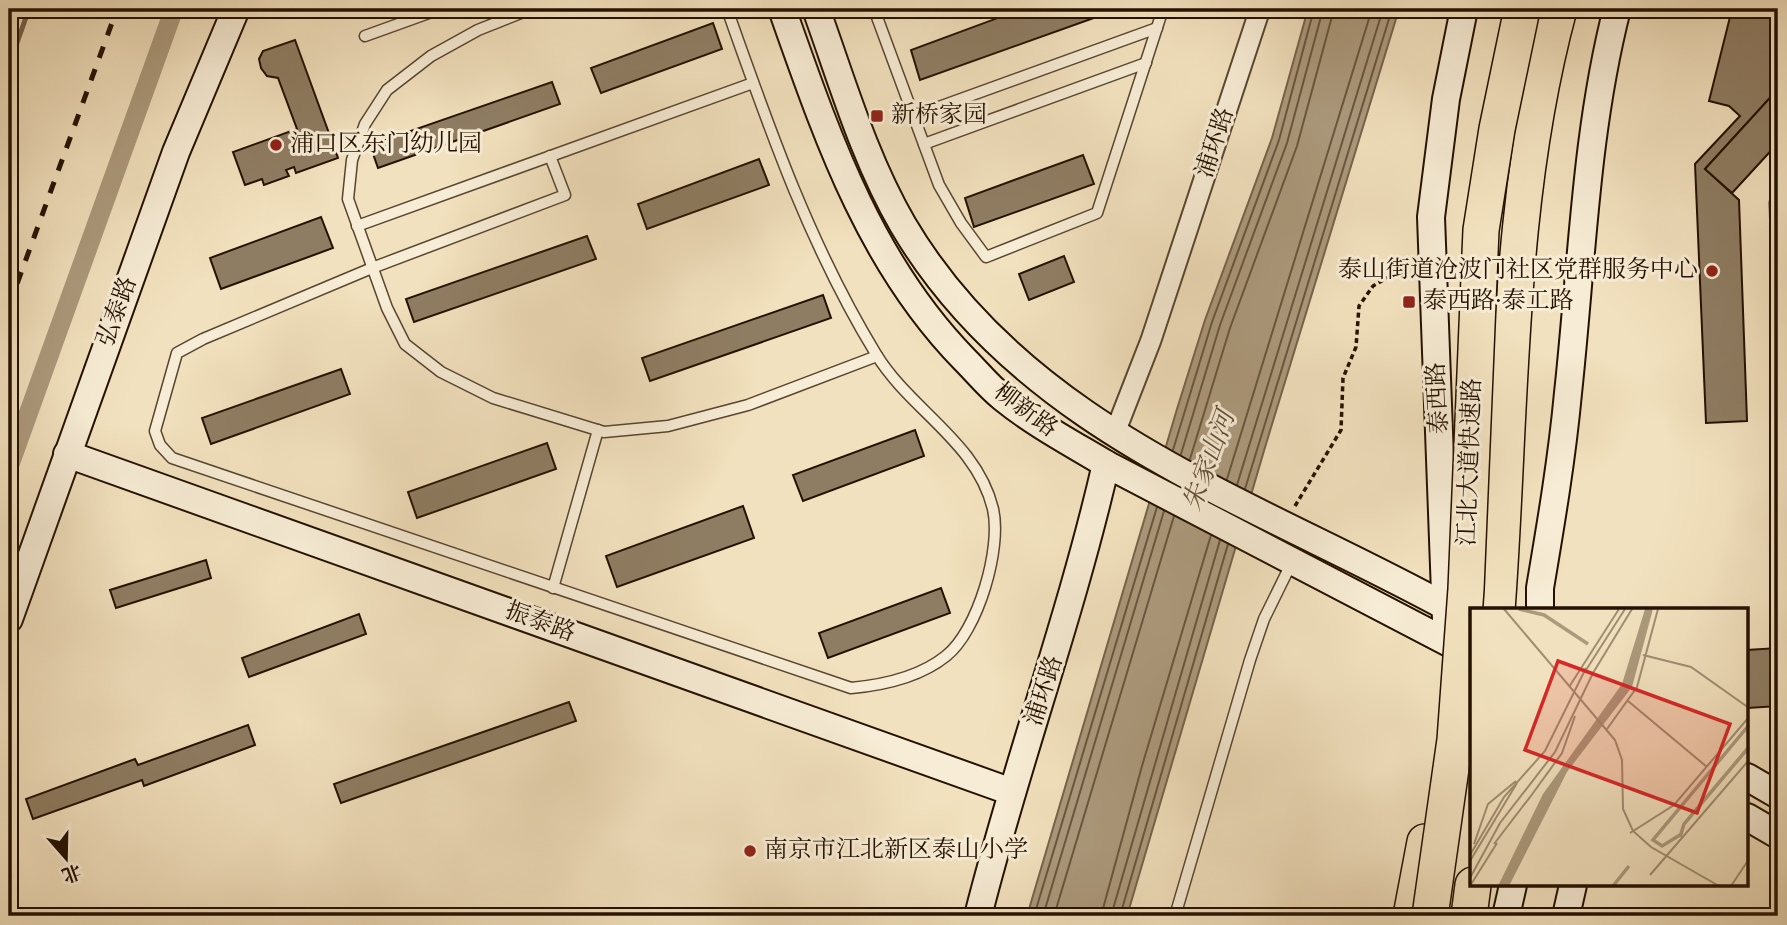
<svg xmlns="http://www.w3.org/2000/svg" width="1787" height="925" font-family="'Old Standard TT','Noto Serif SC',serif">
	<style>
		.water { fill: #ac9a7d; stroke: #76634b; stroke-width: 2 }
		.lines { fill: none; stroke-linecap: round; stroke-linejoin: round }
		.shore { stroke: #68563e; stroke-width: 2 }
		.stream { stroke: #76634b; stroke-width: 5 }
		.canal { stroke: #ac9a7d; stroke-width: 19 }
		.building { fill: #8f7d63; stroke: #241100; stroke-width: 2 }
		.lane-casing { stroke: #584530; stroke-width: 13 }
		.street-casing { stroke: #584530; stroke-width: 23 }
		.secondary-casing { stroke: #241100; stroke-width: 30 }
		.highway-casing { stroke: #241100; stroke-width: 38 }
		.path { stroke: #241100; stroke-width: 3.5; stroke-dasharray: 5 3.5; stroke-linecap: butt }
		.lane { stroke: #f7ecd5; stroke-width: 10 }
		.street { stroke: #f7ecd5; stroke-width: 19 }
		.secondary { stroke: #f7ecd5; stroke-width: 26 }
		.highway { stroke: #f2e1be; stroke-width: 35 }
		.rail { stroke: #241100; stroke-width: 5; stroke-dasharray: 12 12; stroke-linecap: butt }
		.highway-bridge-casing { stroke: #241100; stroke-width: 38; stroke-linecap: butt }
		.highway-bridge { stroke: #f2e1be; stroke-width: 35 }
		.poi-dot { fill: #8f2418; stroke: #f7ecd5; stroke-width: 2.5 }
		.labels { text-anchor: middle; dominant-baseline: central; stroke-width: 6; stroke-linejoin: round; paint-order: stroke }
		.poi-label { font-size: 24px; fill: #241100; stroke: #f7ecd5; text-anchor: start }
		.street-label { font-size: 24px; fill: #241100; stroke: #f7ecd5 }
		.water-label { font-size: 26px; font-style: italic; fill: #614f38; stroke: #f7ecd5 }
		.inset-river { fill: none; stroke: #ac9a7d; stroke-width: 3.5 }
		.inset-road { fill: none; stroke: #a08e72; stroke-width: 2 }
		.view { fill: #d62828; fill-opacity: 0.15; stroke: #d62828; stroke-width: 3.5 }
		.inset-edge { fill: none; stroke: #241100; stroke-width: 3.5 }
	</style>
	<rect width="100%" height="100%" fill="#f2e1be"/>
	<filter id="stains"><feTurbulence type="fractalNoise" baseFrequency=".00286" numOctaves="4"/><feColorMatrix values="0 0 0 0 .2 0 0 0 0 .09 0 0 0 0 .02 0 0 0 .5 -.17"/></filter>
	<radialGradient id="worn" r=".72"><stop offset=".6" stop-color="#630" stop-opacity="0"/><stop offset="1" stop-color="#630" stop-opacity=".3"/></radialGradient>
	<!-- water -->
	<path class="water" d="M 1308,9 L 1399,9 L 1266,444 L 1127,916 L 1027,916 L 1177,409 L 1205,320 L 1272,138 Z"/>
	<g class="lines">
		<!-- shore -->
		<g class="shore">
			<path d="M 1173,450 L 1212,322 L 1279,140 L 1314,9"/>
			<path d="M 1181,454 L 1220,325 L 1287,143 L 1323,9"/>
			<path d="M 1190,459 L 1230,328 L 1297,146 L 1334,9"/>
			<path d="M 1227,479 L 1372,9"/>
			<path d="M 1237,485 L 1383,9"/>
			<path d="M 1245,489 L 1392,9"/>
			<path d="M 1034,916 L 1157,507"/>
			<path d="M 1043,916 L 1164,511"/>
			<path d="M 1054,916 L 1174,516"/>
			<path d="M 1101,916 L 1142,766 L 1211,535"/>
			<path d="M 1111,916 L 1220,540"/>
			<path d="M 1120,916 L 1228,544"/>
		</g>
		<!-- stream -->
		<path class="stream" d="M 9,65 L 29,9"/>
		<!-- canal -->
		<path class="canal" d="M 9,467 L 174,9"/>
	</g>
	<!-- building -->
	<g class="building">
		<path d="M 1022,9 L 1119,9 L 920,80 L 911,50 Z"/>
		<path d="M 1732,9 L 1778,9 L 1778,89 L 1705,169 L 1739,200 L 1747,421 L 1706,423 L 1695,164 L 1740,116 L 1729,106 L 1709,101 Z"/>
		<path d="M 713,23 L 722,49 L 601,93 L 591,68 Z"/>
		<path d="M 295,40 L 338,158 L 296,173 L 294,167 L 286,170 L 289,176 L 264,185 L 262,179 L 245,185 L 233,152 L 297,129 L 278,78 L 267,76 L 261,68 L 259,59 L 263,51 Z"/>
		<path d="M 552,82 L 560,104 L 378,168 L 370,145 Z"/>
		<path d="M 1778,89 L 1778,143 L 1732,193 L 1705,169 Z"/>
		<path d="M 1083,155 L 1094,184 L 974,227 L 965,198 Z"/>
		<path d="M 759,159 L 769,185 L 647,229 L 638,204 Z"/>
		<path d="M 321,217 L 333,248 L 221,289 L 210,258 Z"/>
		<path d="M 587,236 L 596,259 L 414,322 L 406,299 Z"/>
		<path d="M 1064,256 L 1074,282 L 1029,300 L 1019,274 Z"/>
		<path d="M 823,295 L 831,318 L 650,381 L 642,358 Z"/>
		<path d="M 341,369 L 350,394 L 211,444 L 202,418 Z"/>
		<path d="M 915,430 L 924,456 L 803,501 L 793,475 Z"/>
		<path d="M 547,443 L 556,469 L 417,518 L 408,492 Z"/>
		<path d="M 743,506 L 754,538 L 617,587 L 606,556 Z"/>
		<path d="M 206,560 L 211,578 L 116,608 L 110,590 Z"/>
		<path d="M 941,588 L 950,613 L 828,658 L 819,633 Z"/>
		<path d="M 359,614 L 366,634 L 249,677 L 242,658 Z"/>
		<path d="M 1778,648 L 1778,706 L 1748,708 L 1747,650 Z"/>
		<path d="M 569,702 L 576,721 L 341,803 L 334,784 Z"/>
		<path d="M 248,725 L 255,745 L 144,786 L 142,780 L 33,819 L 26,799 L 135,759 L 138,765 Z"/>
	</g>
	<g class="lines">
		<!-- lane casing -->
		<g class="lane-casing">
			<g id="lane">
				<path d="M 531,9 L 478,30 L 431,56 L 387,90 L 365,124 L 352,160 L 348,199 L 387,308 L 405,344 L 441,372 L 493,398 L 604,432 L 668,426 L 748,405 L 877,356"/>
				<path d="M 874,9 L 939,185 L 961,223 L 986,257 L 1097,213 L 1163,9"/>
				<path d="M 365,36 L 440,9"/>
				<path d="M 914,116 L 1157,28"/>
				<path d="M 924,144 L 1146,63"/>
				<path d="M 550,156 L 565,195 L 372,268 L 203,339 L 177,353 L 155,431 L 160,445 L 172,458 L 851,688 C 884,685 920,677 946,656 C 978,631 1002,548 993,509 C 977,442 910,410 876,354 C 810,246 769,128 727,9"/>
				<path d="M 1778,186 L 1775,203 L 1778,299"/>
				<path d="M 357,226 L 753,83"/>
				<path d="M 553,588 L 598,430"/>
				<path d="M 1175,916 L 1250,660 L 1264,619 L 1292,562"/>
			</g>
		</g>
		<!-- street casing -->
		<g class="street-casing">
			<path id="street" d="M 1114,435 L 1151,340 L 1260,9"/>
		</g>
		<!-- secondary casing -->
		<g class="secondary-casing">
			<g id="secondary">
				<path d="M 782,9 C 827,136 869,262 965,360 C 978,373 989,387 1003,398 C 1035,424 1071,443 1106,464 L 1472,655"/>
				<path d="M 816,9 C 842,81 864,158 903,225 C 1028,437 1270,506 1472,621"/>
				<path d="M 67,454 L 1012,792"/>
				<path d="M 1540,610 L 1540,588 C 1551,523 1562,458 1568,393 C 1582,265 1585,134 1617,9"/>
				<path d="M 9,619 L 176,152 L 236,9"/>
				<path d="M 1446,620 L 1431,217 L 1446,99 L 1464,9"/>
				<path d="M 1747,777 L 1778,795"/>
				<path d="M 1747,817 L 1778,835"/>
				<path d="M 978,916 C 1016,764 1071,617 1106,464"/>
				<path d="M 1506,916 L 1513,885"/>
				<path d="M 1566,916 L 1573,885"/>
			</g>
		</g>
		<!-- highway casing -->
		<g class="highway-casing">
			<g id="highway">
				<path d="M 1497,610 C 1512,409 1506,205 1559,9"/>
				<path d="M 1411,916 L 1425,842"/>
				<path d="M 1469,916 L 1473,885"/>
			</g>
		</g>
		<!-- path -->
		<path class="path" d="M 1295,506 L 1341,430 L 1343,378 L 1356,347 L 1359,306 L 1373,286 L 1410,265"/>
		<!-- lane -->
		<use href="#lane" class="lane"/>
		<!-- street -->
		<use href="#street" class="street"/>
		<!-- secondary -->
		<use href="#secondary" class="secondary"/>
		<!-- highway -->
		<use href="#highway" class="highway"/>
		<!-- rail -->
		<path class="rail" d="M 9,306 L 117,9"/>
		<!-- highway-bridge casing -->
		<g class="highway-bridge-casing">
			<path id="highway-bridge" d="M 1430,916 L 1455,740 L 1466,589 L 1481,230 L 1497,129 L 1522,9"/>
		</g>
		<!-- highway-bridge -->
		<use href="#highway-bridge" class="highway-bridge"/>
	</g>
	<!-- markers -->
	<g class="poi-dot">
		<rect x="870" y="109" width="14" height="14" rx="3.5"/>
		<circle cx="276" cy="145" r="7"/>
		<circle cx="1712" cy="271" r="7"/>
		<rect x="1402" y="295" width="14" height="14" rx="3.5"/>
		<circle cx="750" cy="851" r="7"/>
	</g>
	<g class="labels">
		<!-- poi labels -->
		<g class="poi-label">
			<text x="891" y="116">新桥家园</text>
			<text x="290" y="145">浦口区东门幼儿园</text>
			<text x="1698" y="271" text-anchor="end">泰山街道沧波门社区党群服务中心</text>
			<text x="1423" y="302">泰西路·泰工路</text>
			<text x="764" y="851">南京市江北新区泰山小学</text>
		</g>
		<!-- street labels -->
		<g class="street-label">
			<text transform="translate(1216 143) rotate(-72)">浦环路</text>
			<text transform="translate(118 312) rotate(-70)">弘泰路</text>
			<text transform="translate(1439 398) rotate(-93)">泰西路</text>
			<text transform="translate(1025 411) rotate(37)">柳新路</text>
			<text transform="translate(1471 462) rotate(-88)">江北大道快速路</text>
			<text transform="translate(540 623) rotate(20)">振泰路</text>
			<text transform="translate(1045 691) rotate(-72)">浦环路</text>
		</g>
		<!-- water labels -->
		<g class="water-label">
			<text transform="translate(1210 461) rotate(-70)">朱家山河</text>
		</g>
	</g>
	<!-- overview -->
	<g transform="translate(1470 608)">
		<rect width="278" height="278" fill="#f2e1be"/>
		<path d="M 175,1 L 183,1 L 162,79 L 97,164 L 39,278 L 28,278 L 73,186 L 152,76 Z" fill="#ac9a7d"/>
		<path class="inset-river" d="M 49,1 L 74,7 L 118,36M 210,227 L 192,238 L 183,232 L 279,117M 210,229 L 214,216 L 279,139M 143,278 L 159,258"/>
		<path class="inset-road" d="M 34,1 L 145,132 L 152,152 L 153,201 L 163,223 L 181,239 L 249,278M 173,47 L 221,59 L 279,100M 116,62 L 155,1M 99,79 L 149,1M 158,93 L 237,159M 137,121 L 167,79 L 188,1M 58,192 L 92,145 L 105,108M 160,225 L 204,197 L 279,109M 4,236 L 18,196 L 46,173M 24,236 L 60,189M 0,247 L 34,189 L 75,143 L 116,60M 0,253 L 47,175M 180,267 L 279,152M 0,270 L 30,215 L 85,144 L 123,65 L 162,1M 0,278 L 27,235M 261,278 L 279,251"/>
		<path class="view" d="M 88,53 L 260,116 L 227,205 L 55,142 Z"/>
		<rect width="278" height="278" class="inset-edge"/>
	</g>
	<!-- margin -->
	<rect width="1787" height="925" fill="none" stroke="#f2e1be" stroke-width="35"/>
	<rect x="10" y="10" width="1766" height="904" fill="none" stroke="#241100" stroke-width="3.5"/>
	<rect x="18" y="18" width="1752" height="890" fill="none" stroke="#241100" stroke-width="2"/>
	<!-- north arrow -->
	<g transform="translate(66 858) rotate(160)" stroke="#f7ecd5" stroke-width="5" paint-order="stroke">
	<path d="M0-5L12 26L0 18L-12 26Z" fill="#241100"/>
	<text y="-10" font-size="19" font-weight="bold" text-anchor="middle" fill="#241100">北</text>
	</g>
	<rect width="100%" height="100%" filter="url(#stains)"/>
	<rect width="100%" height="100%" fill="url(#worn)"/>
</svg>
